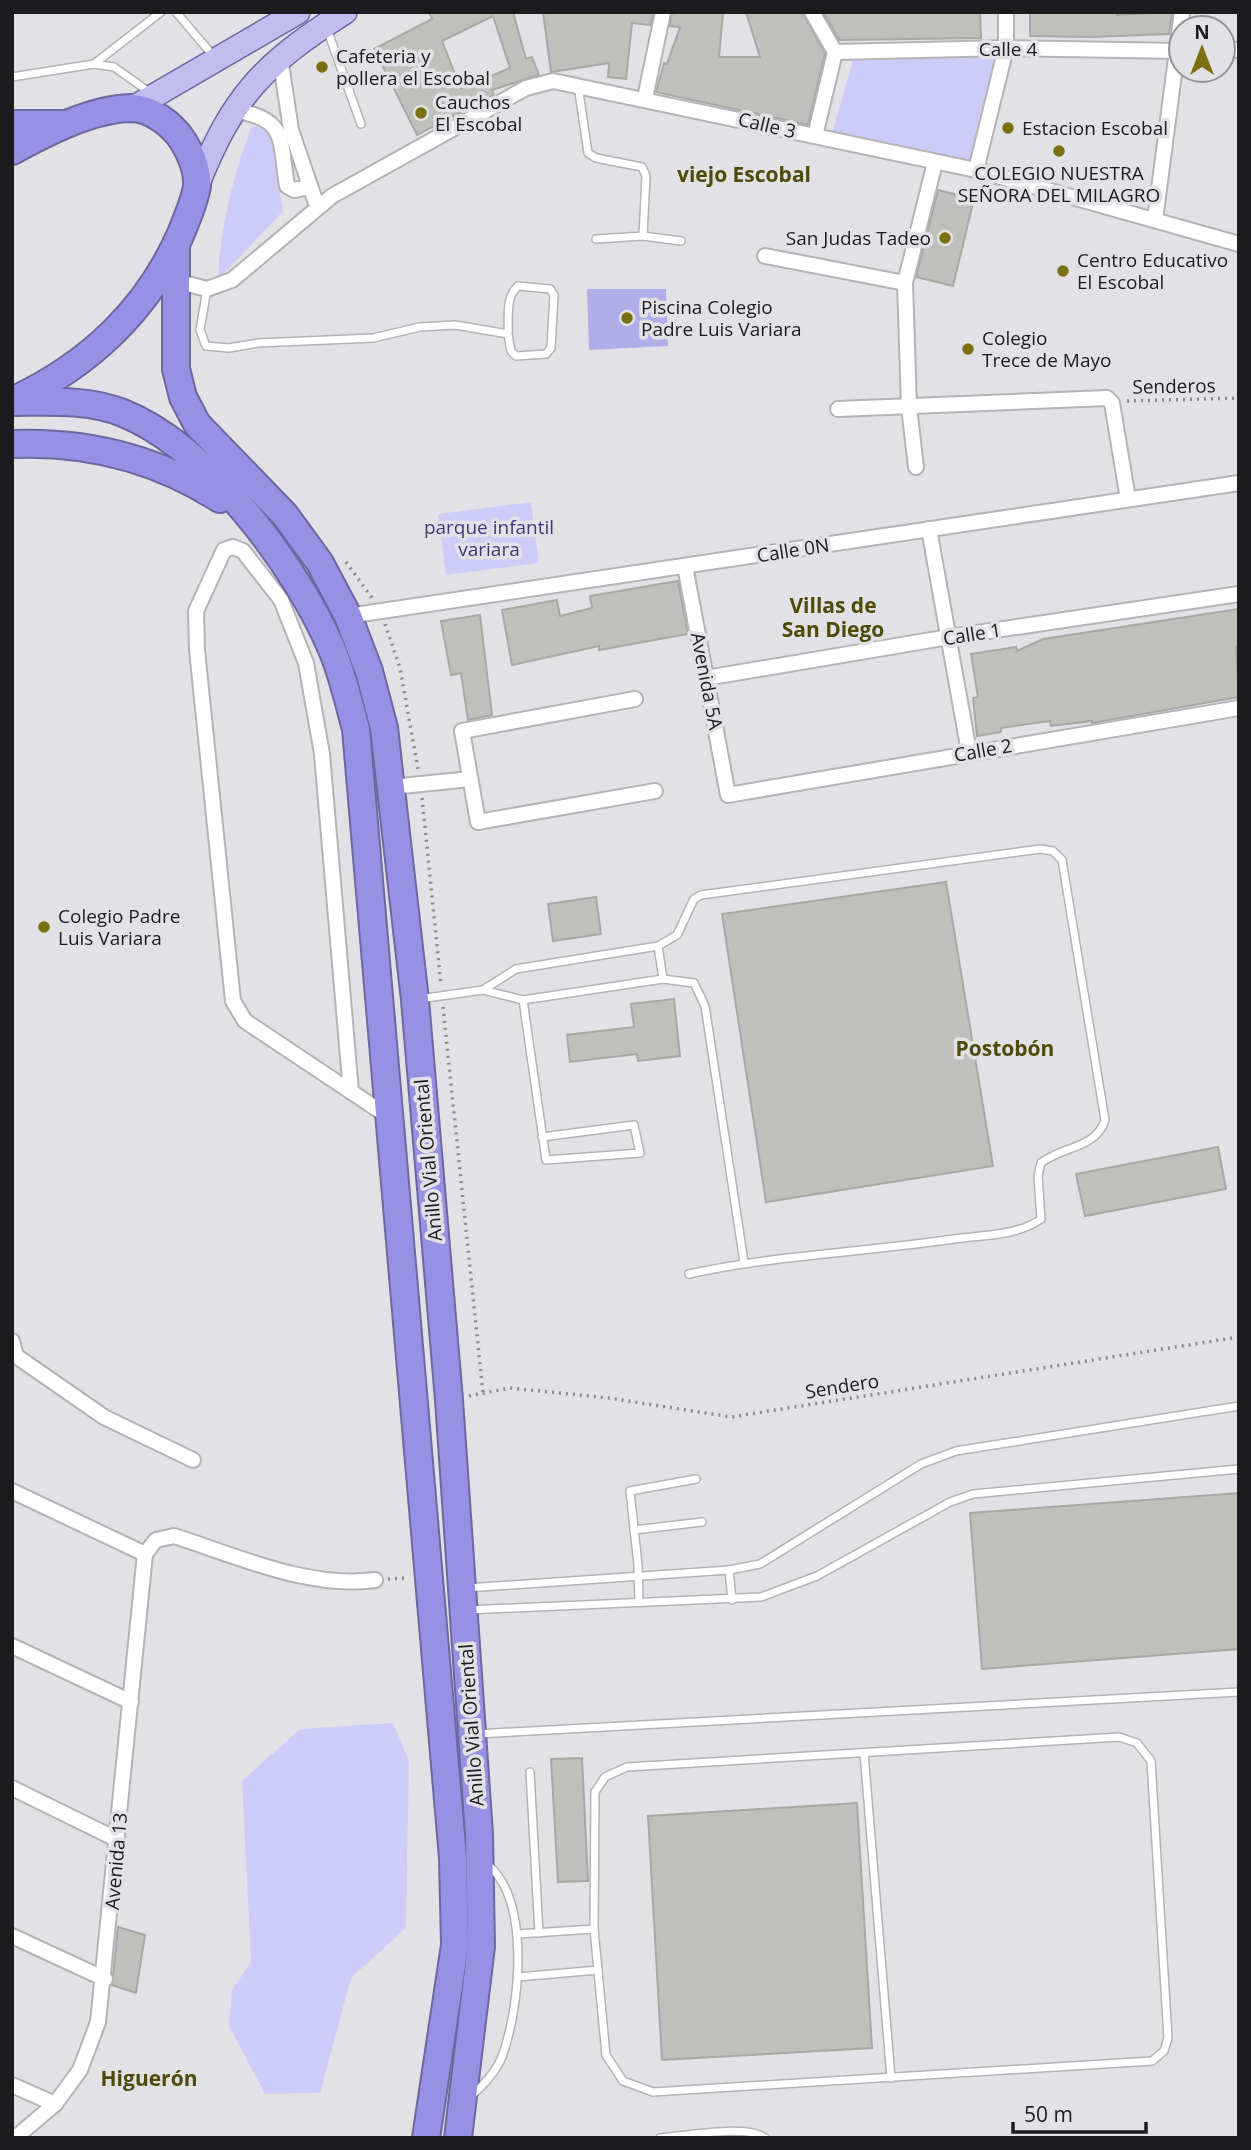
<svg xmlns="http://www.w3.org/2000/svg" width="1251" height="2150" font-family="'Open Sans',sans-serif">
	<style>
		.green { fill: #cdccf8 }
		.water { fill: #b0aee8 }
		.building { fill: #bfbfbb; stroke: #a8a8a5; stroke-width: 2; fill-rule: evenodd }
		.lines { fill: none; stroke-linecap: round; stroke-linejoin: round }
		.lane-casing { stroke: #b4b4b7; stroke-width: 10 }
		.street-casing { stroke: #b4b4b7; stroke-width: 18 }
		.primary-casing { stroke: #6c689f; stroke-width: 26 }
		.highway-casing { stroke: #6c689f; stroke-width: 30 }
		.path { stroke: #8b8b8e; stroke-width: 3.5; stroke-dasharray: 2 5; stroke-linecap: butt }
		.lane { stroke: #fff; stroke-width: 7 }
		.street { stroke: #fff; stroke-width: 14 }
		.primary { stroke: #c1bdef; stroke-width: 23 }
		.highway { stroke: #9791e5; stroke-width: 26 }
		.poi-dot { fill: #7b700f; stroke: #e2e2e6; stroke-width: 2.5 }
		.labels { text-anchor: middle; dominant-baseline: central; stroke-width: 7; stroke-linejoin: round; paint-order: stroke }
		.street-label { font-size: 19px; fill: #1c1c1e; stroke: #e2e2e6 }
		.poi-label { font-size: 19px; fill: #1c1c1e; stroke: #e2e2e6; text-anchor: start }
		.park-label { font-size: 19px; fill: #41387d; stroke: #e2e2e6 }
		.neighbourhood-label { font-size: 21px; font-weight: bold; fill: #514907; stroke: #e2e2e6 }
	</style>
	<rect width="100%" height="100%" fill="#e2e2e6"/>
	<!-- green -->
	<g class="green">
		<path d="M 855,53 L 1000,54 L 973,164 L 832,133 Z"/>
		<path d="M 262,123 L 276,132 L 277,178 L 283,211 L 218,280 C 220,229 233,175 251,128 Z"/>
		<path d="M 531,502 L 539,563 L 446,575 L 438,514 Z"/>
		<path d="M 393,1723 L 409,1761 L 406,1928 L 351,1978 L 320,2093 L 265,2094 L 229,2026 L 232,1990 L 251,1962 L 242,1781 L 300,1729 Z"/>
	</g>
	<!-- water -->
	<path class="water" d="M 587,289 L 666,289 L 668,346 L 589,350 Z"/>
	<!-- building -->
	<g class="building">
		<path d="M 429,12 L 513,12 L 526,59 L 532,57 L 539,75 L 492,90 L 494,95 L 417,135 L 374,49 L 432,19 ZM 493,16 L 510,68 L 461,89 L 442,41 Z"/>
		<path d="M 543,12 L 653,12 L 651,25 L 632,23 L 626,79 L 608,77 L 609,63 L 551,72 Z"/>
		<path d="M 672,12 L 723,12 L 719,57 L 760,57 L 746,12 L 802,12 L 825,53 L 808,125 L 656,92 L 664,63 L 667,64 L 680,27 L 670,26 Z"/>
		<path d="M 823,12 L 980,12 L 981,38 L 839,40 Z"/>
		<path d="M 1030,12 L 1117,12 L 1117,15 L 1172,12 L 1169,34 L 1091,37 L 1030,36 Z"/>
		<path d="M 938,190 L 974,199 L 953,286 L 916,277 Z"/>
		<path d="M 678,581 L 688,634 L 599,650 L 599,646 L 512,665 L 502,610 L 557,600 L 560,616 L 592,608 L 590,596 Z"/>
		<path d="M 1239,609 L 1239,646 L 1236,647 L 1239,697 L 1092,723 L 1092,721 L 1051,726 L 1050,721 L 1001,728 L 1001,732 L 977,736 L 973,698 L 978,697 L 971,654 L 1016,647 L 1017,651 L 1043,639 Z"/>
		<path d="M 480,615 L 492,715 L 468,720 L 461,673 L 451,675 L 441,621 Z"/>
		<path d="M 946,882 L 993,1166 L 766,1202 L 722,914 Z"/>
		<path d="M 596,897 L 601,934 L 553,941 L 548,904 Z"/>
		<path d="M 674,999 L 680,1056 L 638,1061 L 637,1054 L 570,1062 L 567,1035 L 634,1027 L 631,1004 Z"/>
		<path d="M 1218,1147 L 1226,1189 L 1085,1216 L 1076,1174 Z"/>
		<path d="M 1239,1493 L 1239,1649 L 982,1669 L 970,1513 Z"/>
		<path d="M 582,1758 L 588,1881 L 558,1882 L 551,1759 Z"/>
		<path d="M 857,1803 L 872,2048 L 662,2060 L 648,1816 Z"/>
		<path d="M 118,1927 L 145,1935 L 136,1993 L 112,1985 Z"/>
	</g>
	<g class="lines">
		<!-- lane casing -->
		<g class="lane-casing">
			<g id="lane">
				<path d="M 176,12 L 215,58"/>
				<path d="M 327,29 L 361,124"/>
				<path d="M 94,64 L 161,12"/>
				<path d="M 12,77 L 94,64 L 114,67 L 152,94"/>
				<path d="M 578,85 L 588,153 L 596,158 L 642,167 L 646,176 L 643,236"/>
				<path d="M 596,239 L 643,236 L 681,241"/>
				<path d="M 207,289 L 200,330 L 206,346 L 229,348 L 258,343 L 373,338 L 420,327 L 455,325 L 508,334 C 509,318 505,297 518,286 L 550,289 L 554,295 L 551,348 L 546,354 L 516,356 L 511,351 L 508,334"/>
				<path d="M 658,946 L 663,979"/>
				<path d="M 483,990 L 516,969 L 658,946 L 677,935 L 694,899 L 701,895 L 1040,849 L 1053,851 L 1062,860 L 1105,1120 C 1096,1149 1062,1146 1041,1163 L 1038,1176 L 1041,1219 C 1017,1236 983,1235 954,1239 C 865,1252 776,1255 689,1274"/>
				<path d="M 419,999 L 483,990 L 523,1000 L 663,979 L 694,983 L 705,1006 L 744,1262"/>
				<path d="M 523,1000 L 546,1160 L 640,1153 L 634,1125 L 542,1137"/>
				<path d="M 634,1530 L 702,1522"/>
				<path d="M 729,1570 L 732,1600"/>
				<path d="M 467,1588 L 729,1570 L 760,1564 L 921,1464 L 956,1451 L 1239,1406"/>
				<path d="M 639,1602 L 638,1565 L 630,1491 L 696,1479"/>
				<path d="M 467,1610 L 761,1597 L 817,1576 L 950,1502 L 973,1494 L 1239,1469"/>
				<path d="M 476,1734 L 1239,1692"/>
				<path d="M 1119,1737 L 1137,1743 L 1151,1761 L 1168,2038 L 1164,2051 L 1152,2061 L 653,2092 L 623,2081 L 606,2055 L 594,1929 L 595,1792 L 605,1777 L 627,1767 Z"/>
				<path d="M 864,1753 L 891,2078"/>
				<path d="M 530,1772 L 539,1933"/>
				<path d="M 518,1934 L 594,1929"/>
				<path d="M 518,1977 L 598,1970"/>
				<path d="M 471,2096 C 485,2084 497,2071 503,2054 C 520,2005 531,1900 487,1864"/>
				<path d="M 660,2138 C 683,2136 748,2124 765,2138"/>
			</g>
		</g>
		<!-- street casing -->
		<g class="street-casing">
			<g id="street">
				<path d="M 812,12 L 835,52 L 815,136"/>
				<path d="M 1223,50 L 1239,50"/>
				<path d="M 835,52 L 1006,48 L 1181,51"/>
				<path d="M 280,57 L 291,130 L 317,206"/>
				<path d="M 645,98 L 663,12"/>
				<path d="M 233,110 C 288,119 279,138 287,186 L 294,190 L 310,187"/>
				<path d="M 976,170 L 1006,48 L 1006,12"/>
				<path d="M 1155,220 L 1182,12"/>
				<path d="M 765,256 L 905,283"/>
				<path d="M 176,281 L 207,289 L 232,280 L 332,196 L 526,88 L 553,81 L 976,170 L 1239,244"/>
				<path d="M 838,409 L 1107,398 L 1112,403 L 1128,499"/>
				<path d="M 916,467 L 909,407 L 905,283 L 935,162"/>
				<path d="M 929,529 L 969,752"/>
				<path d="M 685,566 L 728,795 L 1239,708"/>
				<path d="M 348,616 L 1239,483"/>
				<path d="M 706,678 L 949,637 L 1239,594"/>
				<path d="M 635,699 L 462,731 L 478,822 L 655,791"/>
				<path d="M 392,787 L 470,779"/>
				<path d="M 351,1092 L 322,754 L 306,663 L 281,600 L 243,551 L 233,547 L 224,550 L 196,611 L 197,650 L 233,1001 L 245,1021 L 389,1117"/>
				<path d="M 12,1341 L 16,1356 L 104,1417 L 193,1460"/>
				<path d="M 12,1491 L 145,1554"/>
				<path d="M 145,1554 L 156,1540 L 174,1536 C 237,1556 308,1589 375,1580"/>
				<path d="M 12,1646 L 131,1702"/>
				<path d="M 12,1788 L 118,1840"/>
				<path d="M 12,1936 L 105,1979"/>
				<path d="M 12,2085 L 55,2104"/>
				<path d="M 15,2138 L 55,2104 L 80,2070 L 98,2022 L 145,1554"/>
			</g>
		</g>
		<!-- primary casing -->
		<g class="primary-casing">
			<g id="primary">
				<path d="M 133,108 L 298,12"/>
				<path d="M 197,186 C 233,95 264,64 345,12"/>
			</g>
		</g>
		<!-- highway casing -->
		<g class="highway-casing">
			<g id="highway">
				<path d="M 12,124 L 60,124"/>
				<path d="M 12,151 C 47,132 91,109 131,108 C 151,108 173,125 183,141 C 191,154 198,170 197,186 C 195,200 187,218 182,231 C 149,309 89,365 14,400"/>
				<path d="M 176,245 L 176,369 L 183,397 L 197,424 L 285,515 L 320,563 L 348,616 L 369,671 L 384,728 L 415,1000 L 449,1400 L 479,1834 L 481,1946 L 458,2138"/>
				<path d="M 12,402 C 49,402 88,399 123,413 C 209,448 298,568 333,652 C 343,676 349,704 356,729 L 453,1858 L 455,1945 L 426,2138"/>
				<path d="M 12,444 C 88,441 156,458 220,499"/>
			</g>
		</g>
		<!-- path -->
		<g class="path">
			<path d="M 1127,401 L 1239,398"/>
			<path d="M 346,562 L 372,598"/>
			<path d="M 385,624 L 400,668 L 418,769"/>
			<path d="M 422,798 L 441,985"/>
			<path d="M 443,1007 L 483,1393"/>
			<path d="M 469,1396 L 510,1388 L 609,1398 L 731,1417 L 1239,1337"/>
			<path d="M 388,1579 L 408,1578"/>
		</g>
		<!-- lane -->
		<use href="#lane" class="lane"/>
		<!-- street -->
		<use href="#street" class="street"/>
		<!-- primary -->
		<use href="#primary" class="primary"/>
		<!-- highway -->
		<use href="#highway" class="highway"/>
	</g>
	<!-- markers -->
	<g class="poi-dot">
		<circle cx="322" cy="67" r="7"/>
		<circle cx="421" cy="113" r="7"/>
		<circle cx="1008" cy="128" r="7"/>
		<circle cx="1059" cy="151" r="7"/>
		<circle cx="945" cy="238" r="7"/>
		<circle cx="1063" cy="271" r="7"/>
		<circle cx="627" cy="318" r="7"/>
		<circle cx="968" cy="349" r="7"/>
		<circle cx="44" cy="927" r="7"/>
	</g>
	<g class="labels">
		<!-- street labels -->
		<g class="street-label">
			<text x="1008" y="49">Calle 4</text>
			<text transform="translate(767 125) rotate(13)">Calle 3</text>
			<text transform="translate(1174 386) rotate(-1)">Senderos</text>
			<text transform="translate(793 550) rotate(-9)">Calle 0N</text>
			<text transform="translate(972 634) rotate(-9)">Calle 1</text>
			<text transform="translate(707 681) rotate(79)">Avenida 5A</text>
			<text transform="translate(983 750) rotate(-10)">Calle 2</text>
			<text transform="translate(428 1160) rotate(-95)">Anillo Vial Oriental</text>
			<text transform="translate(842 1386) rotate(-9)">Sendero</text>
			<text transform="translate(471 1725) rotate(-94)">Anillo Vial Oriental</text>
			<text transform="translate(116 1861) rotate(-85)">Avenida 13</text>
		</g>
		<!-- poi labels -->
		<g class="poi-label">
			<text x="336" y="56">Cafeteria y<tspan x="336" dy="22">pollera el Escobal</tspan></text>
			<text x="435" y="102">Cauchos<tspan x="435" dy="22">El Escobal</tspan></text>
			<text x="1022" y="128">Estacion Escobal</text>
			<text x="1059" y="173" text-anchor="middle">COLEGIO NUESTRA<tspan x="1059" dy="22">SEÑORA DEL MILAGRO</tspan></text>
			<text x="931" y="238" text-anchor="end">San Judas Tadeo</text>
			<text x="1077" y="260">Centro Educativo<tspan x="1077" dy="22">El Escobal</tspan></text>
			<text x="641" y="307">Piscina Colegio<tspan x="641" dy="22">Padre Luis Variara</tspan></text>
			<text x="982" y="338">Colegio<tspan x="982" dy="22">Trece de Mayo</tspan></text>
			<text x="58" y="916">Colegio Padre<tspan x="58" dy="22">Luis Variara</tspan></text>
		</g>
		<!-- park labels -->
		<g class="park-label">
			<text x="489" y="527">parque infantil<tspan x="489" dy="22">variara</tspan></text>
		</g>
		<!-- neighbourhood labels -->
		<g class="neighbourhood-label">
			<text x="744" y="174">viejo Escobal</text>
			<text x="833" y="605">Villas de<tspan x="833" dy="24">San Diego</tspan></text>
			<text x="1005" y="1048">Postobón</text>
			<text x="149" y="2078">Higuerón</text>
		</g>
	</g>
	<!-- border -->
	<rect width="1251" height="2150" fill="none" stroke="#1c1c1e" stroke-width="28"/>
	<!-- north arrow -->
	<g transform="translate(1202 49)"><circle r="33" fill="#e2e2e6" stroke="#939396" stroke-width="2"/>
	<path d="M0-5L12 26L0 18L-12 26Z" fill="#7b700f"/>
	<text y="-10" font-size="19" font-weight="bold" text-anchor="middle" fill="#1c1c1e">N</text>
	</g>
	<!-- scale -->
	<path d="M1013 2122v10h133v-10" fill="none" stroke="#1c1c1e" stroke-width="3.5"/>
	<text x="1024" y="2122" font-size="21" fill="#1c1c1e" stroke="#e2e2e6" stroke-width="5" paint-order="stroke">50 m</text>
</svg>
